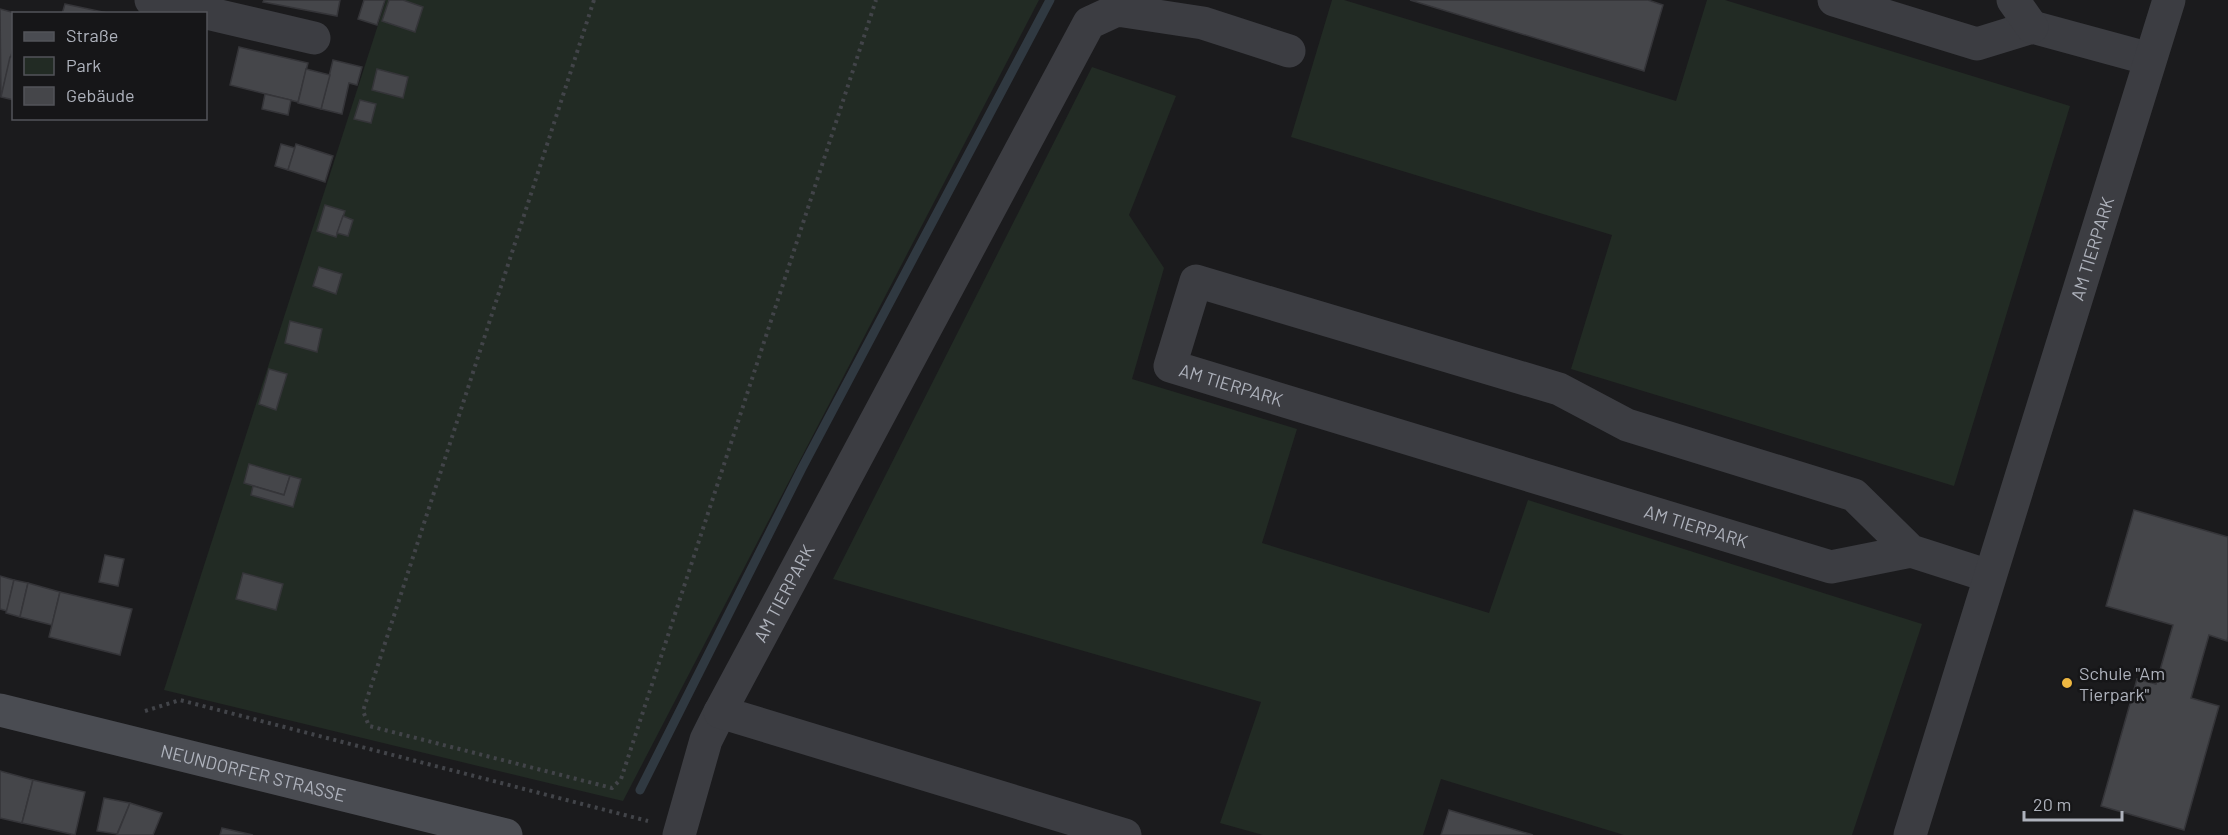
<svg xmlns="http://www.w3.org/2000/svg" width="2228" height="835" font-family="Barlow,sans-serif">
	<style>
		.green { fill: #222b24 }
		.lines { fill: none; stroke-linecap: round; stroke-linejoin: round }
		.stream { stroke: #303941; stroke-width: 9 }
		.building { fill: #45464a; stroke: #353539; stroke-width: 1.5 }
		.path { stroke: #424449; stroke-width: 4; stroke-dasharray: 3 4.5; stroke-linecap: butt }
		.street { stroke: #3c3d42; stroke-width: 33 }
		.secondary { stroke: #4a4c52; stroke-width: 33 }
		.poi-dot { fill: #eeb741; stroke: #161618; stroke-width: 2 }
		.labels { text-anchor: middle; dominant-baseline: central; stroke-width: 5; stroke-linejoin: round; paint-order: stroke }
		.street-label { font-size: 18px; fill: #aeb2bc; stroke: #161618 }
		.poi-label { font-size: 18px; fill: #aeb2bc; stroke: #161618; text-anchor: start }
	</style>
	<rect width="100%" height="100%" fill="#1b1b1d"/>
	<!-- green -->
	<g class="green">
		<path d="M 386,0 L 1039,0 L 623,801 L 164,690 Z"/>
		<path d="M 1332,0 L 1344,0 L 1676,101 L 1707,0 L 1725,0 L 2070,106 L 1954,486 L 1571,369 L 1612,235 L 1291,137 Z"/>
		<path d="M 1092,67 L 1176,96 L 1129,215 L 1164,268 L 1132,379 L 1297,429 L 1262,543 L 1489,613 L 1528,500 L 1922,624 L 1852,835 L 1624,835 L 1441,779 L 1423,835 L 1263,835 L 1220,823 L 1261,702 L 833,579 Z"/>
	</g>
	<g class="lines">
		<!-- stream -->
		<path class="stream" d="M 640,790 L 802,468 L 1050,0"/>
	</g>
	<!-- building -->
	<g class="building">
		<path d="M 264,0 L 340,0 L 337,16 L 263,2 Z"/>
		<path d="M 364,0 L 385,0 L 377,25 L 358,19 Z"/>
		<path d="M 389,0 L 403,0 L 423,7 L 415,32 L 382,21 Z"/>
		<path d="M 1410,0 L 1648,0 L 1663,5 L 1644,71 Z"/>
		<path d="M 65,4 L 112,14 L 62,14 Z"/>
		<path d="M 0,9 L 19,14 L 14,14 L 14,44 L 1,97 Z"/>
		<path d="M 239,47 L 308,63 L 298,102 L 230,85 Z"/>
		<path d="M 10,57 L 14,57 L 14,100 L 1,97 Z"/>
		<path d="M 333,60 L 362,67 L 357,85 L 349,83 L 342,114 L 321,109 Z"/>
		<path d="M 306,69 L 330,75 L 321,109 L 298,103 Z"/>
		<path d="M 377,69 L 408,77 L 403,98 L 372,90 Z"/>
		<path d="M 265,94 L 291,100 L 288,115 L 262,109 Z"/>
		<path d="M 360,100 L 376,104 L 371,123 L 354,119 Z"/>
		<path d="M 281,144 L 295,148 L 288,170 L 275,166 Z"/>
		<path d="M 296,144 L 333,156 L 325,182 L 288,170 Z"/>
		<path d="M 325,205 L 345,211 L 336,237 L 317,231 Z"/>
		<path d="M 343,216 L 353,220 L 348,236 L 337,233 Z"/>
		<path d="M 319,267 L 342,274 L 336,294 L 313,286 Z"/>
		<path d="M 290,321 L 322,329 L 317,352 L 285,343 Z"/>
		<path d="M 269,369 L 287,374 L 276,410 L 259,404 Z"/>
		<path d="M 249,464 L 290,476 L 284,495 L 244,483 Z"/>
		<path d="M 290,476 L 301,479 L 293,507 L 251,495 L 253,486 L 284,495 Z"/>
		<path d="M 2134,510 L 2228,537 L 2228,637 L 2227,641 L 2209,635 L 2191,698 L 2219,706 L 2184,830 L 2101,806 L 2137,679 L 2156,684 L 2173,625 L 2106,606 Z"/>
		<path d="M 105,555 L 124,559 L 118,586 L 99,582 Z"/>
		<path d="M 243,573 L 283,584 L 276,610 L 236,599 Z"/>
		<path d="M 0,576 L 14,580 L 7,611 L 0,609 Z"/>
		<path d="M 14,580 L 28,583 L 20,617 L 6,613 Z"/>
		<path d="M 28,583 L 60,592 L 52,625 L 20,617 Z"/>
		<path d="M 60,592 L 132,609 L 120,655 L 49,637 Z"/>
		<path d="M 0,771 L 33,780 L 22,823 L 0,818 Z"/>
		<path d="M 33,780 L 85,792 L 75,835 L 22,823 Z"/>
		<path d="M 104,798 L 130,803 L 117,834 L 97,831 Z"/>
		<path d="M 130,803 L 162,813 L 153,835 L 117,835 Z"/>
		<path d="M 1449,810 L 1533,835 L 1441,835 Z"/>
		<path d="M 222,828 L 253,835 L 220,835 Z"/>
	</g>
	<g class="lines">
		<!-- path -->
		<g class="path">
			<path d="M 594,0 L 363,711 L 369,726 L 612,788 L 621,779 L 876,0"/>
			<path d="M 145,711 L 180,700 L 648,821"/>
		</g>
		<!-- street -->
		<g class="street">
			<path d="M 151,0 L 314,38"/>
			<path d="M 1834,0 L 1977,44 L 2032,27 L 2150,59"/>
			<path d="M 2013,0 L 2032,27"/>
			<path id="s1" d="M 1911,551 L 1854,495 L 1627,425 L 1559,389 L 1196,281 L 1170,366 L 1831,567 L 1911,551 L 1989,576"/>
			<path d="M 679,835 L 706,740 L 720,712"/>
			<path id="s2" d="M 1125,835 L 720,712 L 1089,23 L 1117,10 L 1203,23 L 1289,51"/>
			<path id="s3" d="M 1910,835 L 2169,0"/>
		</g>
		<!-- secondary -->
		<path class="secondary" id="s4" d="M 0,710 L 506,835"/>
	</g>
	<!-- markers -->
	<circle class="poi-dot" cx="2067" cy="683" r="6"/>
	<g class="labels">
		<!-- street labels -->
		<g class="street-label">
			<text stroke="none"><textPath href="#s3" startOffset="614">AM TIERPARK</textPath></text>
			<text stroke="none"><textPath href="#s1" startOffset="926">AM TIERPARK</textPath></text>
			<text stroke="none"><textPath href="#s1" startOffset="1412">AM TIERPARK</textPath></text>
			<text stroke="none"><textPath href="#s2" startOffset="558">AM TIERPARK</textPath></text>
			<text stroke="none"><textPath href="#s4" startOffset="261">NEUNDORFER STRASSE</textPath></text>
		</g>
		<!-- poi labels -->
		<g class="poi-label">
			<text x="2079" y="673">Schule "Am<tspan x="2079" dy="21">Tierpark"</tspan></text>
		</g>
	</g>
	<!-- legend -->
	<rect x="12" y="12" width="195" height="108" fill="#161618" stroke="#53545a" stroke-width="1.5"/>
	<rect x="24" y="32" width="30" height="9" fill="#4a4c52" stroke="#53545a" stroke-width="1.5"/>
	<text x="66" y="42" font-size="18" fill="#aeb2bc">Straße</text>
	<rect x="24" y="57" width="30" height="18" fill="#222b24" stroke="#53545a" stroke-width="1.5"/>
	<text x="66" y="72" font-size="18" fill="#aeb2bc">Park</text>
	<rect x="24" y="87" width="30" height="18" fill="#45464a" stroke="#53545a" stroke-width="1.5"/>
	<text x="66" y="102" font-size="18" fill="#aeb2bc">Gebäude</text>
	<!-- scale -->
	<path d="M2024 811v9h98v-9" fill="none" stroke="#aeb2bc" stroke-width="3"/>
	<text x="2033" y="811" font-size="18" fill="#aeb2bc" stroke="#161618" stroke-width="4.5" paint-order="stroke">20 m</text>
</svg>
